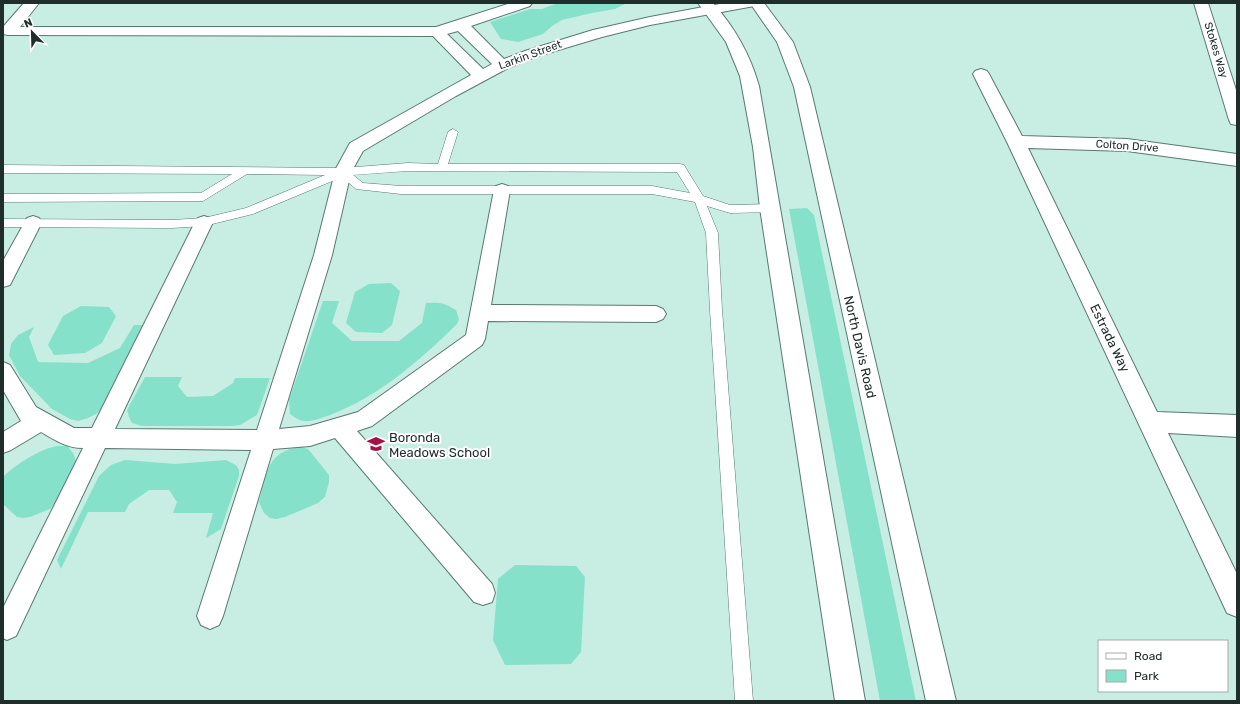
<svg xmlns="http://www.w3.org/2000/svg" width="1240" height="704" font-family="Rubik,sans-serif">
	<style>
		.green { fill: #86e1cb }
		.lines { fill: none; stroke-linecap: round; stroke-linejoin: round }
		.service-casing { stroke: #587971; stroke-width: 1 }
		.pedestrian-casing { stroke: #587971; stroke-width: 2 }
		.minor-casing { stroke: #587971; stroke-width: 2 }
		.trunk-casing { stroke: #587971; stroke-width: 2 }
		.service { fill: #fff; fill-rule: evenodd }
		.pedestrian { fill: #fff; fill-rule: evenodd }
		.minor { fill: #fff; fill-rule: evenodd }
		.trunk { fill: #fff; fill-rule: evenodd }
		.labels { text-anchor: middle; dominant-baseline: central; stroke-width: 4; stroke-linejoin: round; paint-order: stroke }
		.far-street-label { font-size: 11px; fill: #202e2b; stroke: #fff }
		.street-label { font-size: 13px; fill: #202e2b; stroke: #fff }
		.poi-label { font-size: 13px; fill: #202e2b; stroke: #fff; text-anchor: start }
	</style>
	<rect width="100%" height="100%" fill="#c8ede3"/>
	<!-- green -->
	<g class="green">
		<path d="M 558,3 L 627,3 L 615,9 L 592,13 L 562,20 L 552,26 L 543,34 L 518,42 L 501,39 L 490,22 L 530,9 L 542,9 Z"/>
		<path d="M 807,208 L 814,215 L 916,701 L 880,701 L 789,209 Z"/>
		<path d="M 391,283 L 400,291 L 392,325 L 382,333 L 356,332 L 346,323 L 355,292 L 369,284 Z"/>
		<path d="M 323,301 L 339,301 L 332,323 L 352,341 L 399,341 L 422,323 L 426,303 C 440,302 444,303 456,310 L 459,319 L 457,324 C 420,360 380,396 330,415 C 322,418 312,422 303,421 C 298,420 294,417 290,414 L 289,400 Z"/>
		<path d="M 81,306 L 109,307 L 116,316 L 102,343 L 85,353 L 54,355 L 48,345 L 63,316 Z"/>
		<path d="M 134,325 L 144,325 L 104,407 L 96,414 L 88,418 L 78,421 L 70,419 L 52,409 L 20,376 L 9,355 L 11,344 L 18,335 L 34,327 L 29,337 L 38,362 L 88,363 L 120,348 Z"/>
		<path d="M 145,377 L 182,377 L 178,386 L 187,397 L 213,396 L 233,383 L 235,378 L 270,378 L 257,415 L 240,425 L 231,426 L 142,426 L 132,423 L 129,417 L 127,410 Z"/>
		<path d="M 57,446 L 67,446 L 73,453 L 77,463 L 57,500 L 50,509 L 30,517 L 23,518 L 17,517 L 3,504 L 3,477 C 16,464 40,449 57,446 Z"/>
		<path d="M 301,447 L 308,449 L 329,475 L 329,482 L 325,497 L 318,503 L 285,517 L 276,519 L 270,518 L 264,513 L 259,502 C 267,474 266,451 301,447 Z"/>
		<path d="M 125,460 L 175,464 L 226,460 L 236,465 L 239,470 L 239,476 L 221,529 L 206,538 L 213,513 L 173,513 L 177,502 L 169,490 L 149,490 L 129,504 L 125,512 L 88,512 L 61,569 L 57,560 L 99,476 L 111,465 Z"/>
		<path d="M 515,565 L 576,566 L 585,577 L 581,652 L 571,664 L 505,665 L 493,640 L 498,579 Z"/>
	</g>
	<g class="lines">
		<!-- service casing -->
		<g class="service-casing">
			<path id="service" d="M 453,129 L 458,132 L 448,164 L 680,164 L 684,165 L 703,196 L 730,205 L 769,204 L 773,205 L 775,208 L 773,211 L 769,212 L 730,213 L 707,206 L 718,233 L 722,310 L 753,701 L 735,701 L 710,310 L 706,233 L 695,202 L 652,194 L 401,194 L 356,189 L 342,177 L 253,214 L 204,226 L 172,228 L 3,227 L 3,219 L 172,220 L 204,218 L 246,208 L 325,175 L 247,174 L 203,201 L 3,202 L 3,194 L 201,193 L 232,174 L 3,173 L 3,165 L 343,168 L 408,163 L 438,164 L 448,132 ZM 408,171 L 677,172 L 690,193 L 652,186 L 401,186 L 363,183 L 353,175 Z"/>
		</g>
		<!-- pedestrian casing -->
		<g class="pedestrian-casing">
			<g id="pedestrian">
				<path d="M 343,166 L 349,168 L 351,172 L 332,255 L 279,429 L 310,426 L 358,412 L 466,335 L 494,190 L 496,186 L 502,184 L 508,186 L 510,190 L 491,305 L 656,306 L 663,309 L 666,314 L 663,319 L 656,322 L 488,321 L 485,339 L 482,345 L 372,426 L 357,431 L 492,584 L 495,593 L 492,602 L 483,605 L 474,602 L 335,438 L 310,446 L 273,449 L 223,616 L 219,625 L 210,629 L 201,625 L 197,616 L 251,450 L 105,448 L 16,636 L 7,640 L 3,638 L 3,608 L 83,448 C 66,448 55,440 41,432 L 11,450 L 3,453 L 3,432 L 21,421 L 3,390 L 3,362 L 10,365 L 36,407 L 74,428 L 92,428 L 195,222 L 198,218 L 204,216 L 210,218 L 213,222 L 115,429 L 257,430 L 314,255 L 335,172 L 337,168 Z"/>
				<path d="M 33,216 L 39,218 L 42,222 L 10,285 L 3,287 L 3,261 L 27,218 Z"/>
			</g>
		</g>
		<!-- minor casing -->
		<g class="minor-casing">
			<g id="minor">
				<path d="M 24,3 L 39,3 L 20,27 L 436,27 L 511,3 L 532,3 L 530,6 L 471,26 L 504,59 L 525,51 L 593,30 L 650,17 L 725,3 L 756,3 L 754,6 L 749,7 L 650,25 L 602,37 L 535,57 L 508,68 L 456,96 L 363,151 L 349,176 L 343,178 L 337,176 L 334,172 L 350,143 L 471,75 L 433,36 L 8,35 L 3,34 L 3,27 ZM 458,31 L 492,64 L 483,69 L 447,34 Z"/>
				<path d="M 1194,3 L 1208,3 L 1237,93 L 1237,125 L 1231,124 L 1229,120 Z"/>
				<path d="M 981,69 L 987,71 L 989,74 L 1022,136 L 1127,139 L 1237,154 L 1237,166 L 1127,151 L 1028,148 L 1157,412 L 1237,415 L 1237,437 L 1168,433 L 1237,574 L 1237,617 L 1227,613 L 1007,142 L 973,74 L 975,71 Z"/>
			</g>
		</g>
		<!-- trunk casing -->
		<g class="trunk-casing">
			<g id="trunk">
				<path d="M 698,3 L 713,3 C 735,28 750,54 759,86 L 865,701 L 835,701 L 760,208 L 753,147 L 740,76 L 726,42 Z"/>
				<path d="M 750,3 L 764,3 L 793,42 L 810,87 L 956,701 L 926,701 L 794,87 L 777,42 Z"/>
			</g>
		</g>
		<!-- service -->
		<use href="#service" class="service"/>
		<!-- pedestrian -->
		<use href="#pedestrian" class="pedestrian"/>
		<!-- minor -->
		<use href="#minor" class="minor"/>
		<!-- trunk -->
		<use href="#trunk" class="trunk"/>
	</g>
	<!-- icons -->
	<defs>
		<g id="school-bare" transform="scale(1.38)"><path d="M0-5L7-2L0 1L-7-2ZM-4 1L0 2.5L4 1V4Q0 6-4 4Z" fill="#a61048" stroke="#fff" stroke-width="2.5" paint-order="stroke"/></g>
	</defs>
	<g fill-rule="evenodd">
		<use href="#school-bare" x="376" y="444"/>
	</g>
	<g class="labels">
		<!-- far-street labels -->
		<g class="far-street-label">
			<text transform="translate(1216 50) rotate(73)">Stokes Way</text>
			<text transform="translate(530 55) rotate(-20)">Larkin Street</text>
			<text transform="translate(1127 146) rotate(4)">Colton Drive</text>
		</g>
		<!-- street labels -->
		<g class="street-label">
			<text transform="translate(1110 338) rotate(64)">Estrada Way</text>
			<text transform="translate(860 347) rotate(77)">North Davis Road</text>
		</g>
		<!-- poi labels -->
		<g class="poi-label">
			<text x="389" y="437">Boronda<tspan x="389" dy="15">Meadows School</tspan></text>
		</g>
	</g>
	<!-- border -->
	<rect width="1240" height="704" fill="none" stroke="#202e2b" stroke-width="8"/>
	<!-- legend -->
	<rect x="1098" y="640" width="130" height="52" fill="#ffffff" stroke="#a6abaa"/>
	<rect x="1106" y="653" width="20" height="6" fill="#ffffff" stroke="#a6abaa"/>
	<text x="1134" y="660" font-size="12" fill="#202e2b">Road</text>
	<rect x="1106" y="670" width="20" height="12" fill="#86e1cb" stroke="#a6abaa"/>
	<text x="1134" y="680" font-size="12" fill="#202e2b">Park</text>
	<!-- north arrow -->
	<g transform="translate(32 32) rotate(337)" stroke="#ffffff" stroke-width="3" paint-order="stroke">
	<path d="M0-3L7 15L0 10L-7 15Z" fill="#202e2b"/>
	<text y="-6" font-size="11" font-weight="bold" text-anchor="middle" fill="#202e2b">N</text>
	</g>
</svg>
